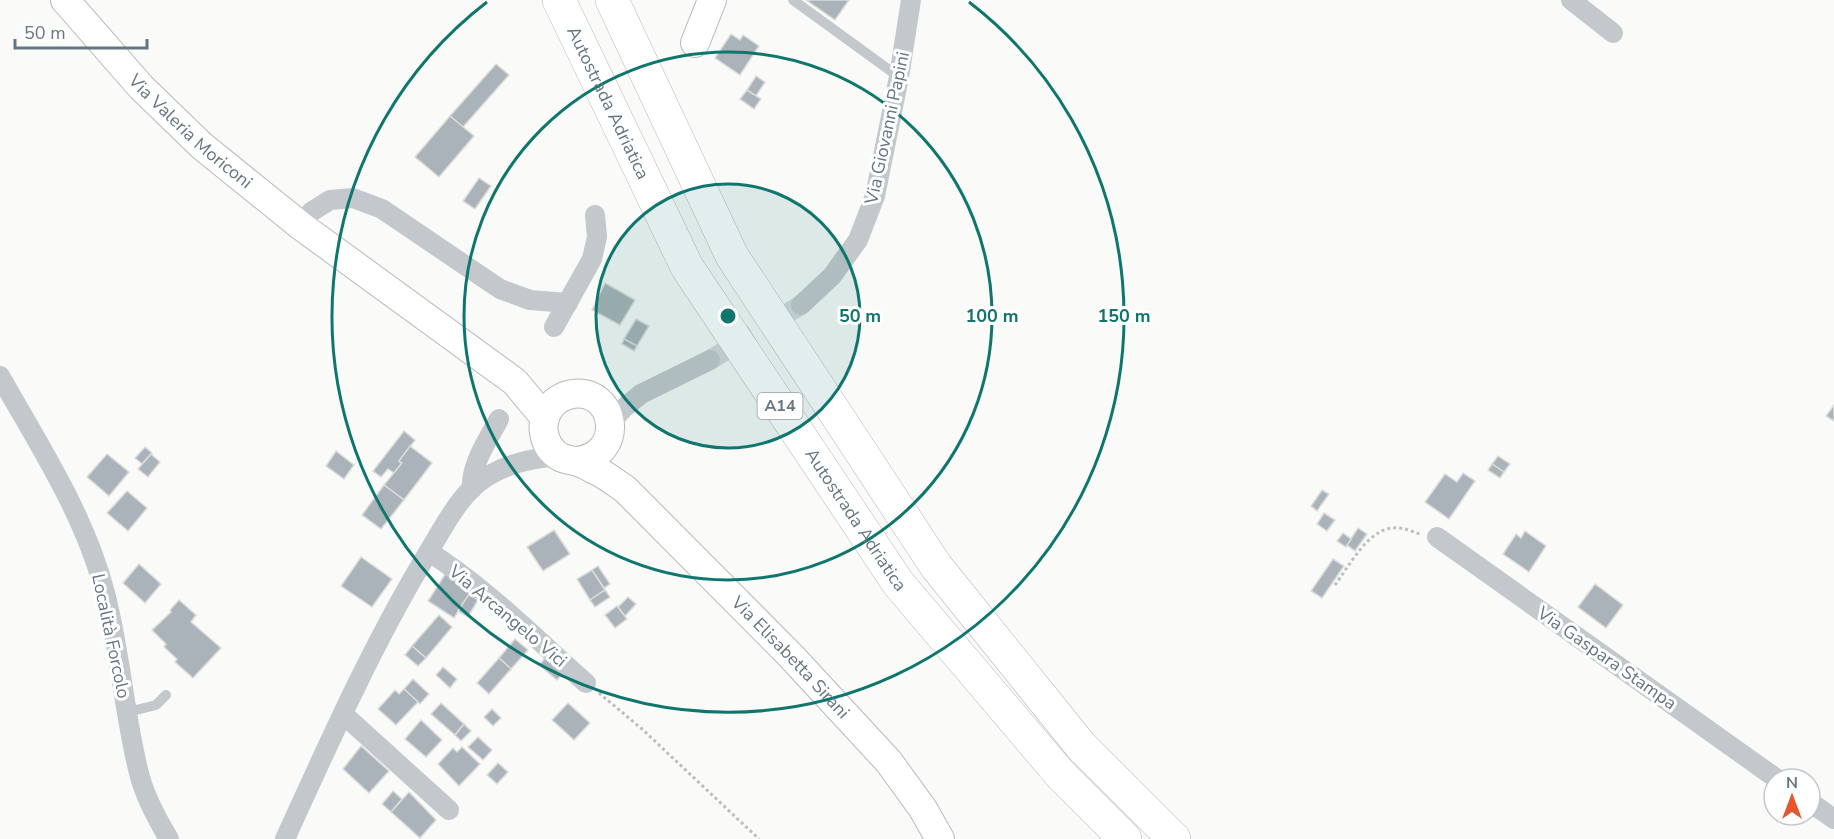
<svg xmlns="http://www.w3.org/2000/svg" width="1834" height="839" font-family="'Nunito Sans',sans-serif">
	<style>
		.building { fill: #aab3b9; stroke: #dcdcda; stroke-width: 1.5 }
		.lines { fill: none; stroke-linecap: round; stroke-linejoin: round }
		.street-tunnel { stroke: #d5d9db; stroke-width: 20; stroke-dasharray: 20 10; stroke-linecap: butt }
		.secondary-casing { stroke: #b3babf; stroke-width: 30 }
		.highway-casing { stroke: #b4b9bd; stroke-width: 34 }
		.path { stroke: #bbbfc2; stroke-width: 3; stroke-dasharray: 3 3; stroke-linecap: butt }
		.lane { stroke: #c3c8cc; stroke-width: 10 }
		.street { stroke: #c3c8cc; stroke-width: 20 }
		.secondary { stroke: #fff; stroke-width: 28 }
		.highway { stroke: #fff; stroke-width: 33 }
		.ring { fill: none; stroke: #0f766e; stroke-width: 3 }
		.labels { text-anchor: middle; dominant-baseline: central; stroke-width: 6; stroke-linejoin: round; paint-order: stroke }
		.shield { fill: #fff; stroke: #939fa8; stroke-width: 1.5 }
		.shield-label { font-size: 16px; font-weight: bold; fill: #657683 }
		.street-label { font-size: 18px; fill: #657683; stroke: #fff }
		.centre { fill: #0f766e; stroke: #fff; stroke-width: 3 }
		.ring-label { font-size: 18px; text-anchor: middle; font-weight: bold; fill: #0f766e; stroke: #fff; stroke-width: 6; stroke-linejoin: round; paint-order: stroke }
	</style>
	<rect width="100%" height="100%" fill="#fafaf8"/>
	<!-- building -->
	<g class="building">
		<path d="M 806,0 L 849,0 L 835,20 Z"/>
		<path d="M 731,34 L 740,40 L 743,35 L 759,46 L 740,75 L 715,58 Z"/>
		<path d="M 496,64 L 509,75 L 463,127 L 450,116 Z"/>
		<path d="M 756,76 L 765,82 L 756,96 L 747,90 Z"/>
		<path d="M 747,90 L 761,99 L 754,109 L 740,99 Z"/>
		<path d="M 450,116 L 474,136 L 439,177 L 415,157 Z"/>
		<path d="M 479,178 L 491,186 L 475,209 L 463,201 Z"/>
		<path d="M 605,283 L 635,300 L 620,325 L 592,310 Z"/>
		<path d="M 636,319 L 649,326 L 637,346 L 624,339 Z"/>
		<path d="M 624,339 L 637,346 L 634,351 L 622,344 Z"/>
		<path d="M 1834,405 L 1834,421 L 1826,416 Z"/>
		<path d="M 404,431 L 415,440 L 399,461 L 402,463 L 394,473 L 388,469 L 381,477 L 373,471 Z"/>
		<path d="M 410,446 L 432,463 L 404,500 L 384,485 L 402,463 L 399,461 Z"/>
		<path d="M 145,447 L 152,453 L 142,464 L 135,458 Z"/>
		<path d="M 336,451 L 354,465 L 344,479 L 326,466 Z"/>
		<path d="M 107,454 L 129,472 L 109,496 L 87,477 Z"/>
		<path d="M 151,454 L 160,462 L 148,477 L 138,469 Z"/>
		<path d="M 1498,456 L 1510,464 L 1504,472 L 1492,464 Z"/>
		<path d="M 1492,464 L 1504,472 L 1500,478 L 1488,470 Z"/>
		<path d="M 1463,473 L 1475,481 L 1449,519 L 1425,502 L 1445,474 L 1457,482 Z"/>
		<path d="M 384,485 L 404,500 L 381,529 L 362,515 Z"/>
		<path d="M 1322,490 L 1329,494 L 1317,511 L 1311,506 Z"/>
		<path d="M 127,491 L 147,508 L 128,531 L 107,513 Z"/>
		<path d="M 1324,513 L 1335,520 L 1327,531 L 1317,524 Z"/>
		<path d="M 1358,528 L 1367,534 L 1355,551 L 1347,545 Z"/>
		<path d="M 554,530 L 570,554 L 543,571 L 527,547 Z"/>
		<path d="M 1525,531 L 1546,546 L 1529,572 L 1503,554 L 1516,534 L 1521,538 Z"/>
		<path d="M 1343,533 L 1351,539 L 1346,547 L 1337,541 Z"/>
		<path d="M 361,557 L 392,579 L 372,607 L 341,586 Z"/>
		<path d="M 1333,559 L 1344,566 L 1322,598 L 1311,591 Z"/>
		<path d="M 139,564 L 161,584 L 145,603 L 123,583 Z"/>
		<path d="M 598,566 L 610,584 L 604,588 L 592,570 Z"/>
		<path d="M 592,570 L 605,590 L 590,600 L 577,579 Z"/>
		<path d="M 446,573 L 472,590 L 454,618 L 428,601 Z"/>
		<path d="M 1595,584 L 1623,605 L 1606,628 L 1578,607 Z"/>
		<path d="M 605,590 L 610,597 L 595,607 L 590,600 Z"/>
		<path d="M 469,594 L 478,600 L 468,617 L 458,611 Z"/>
		<path d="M 628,597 L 636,604 L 625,616 L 618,607 Z"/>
		<path d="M 179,600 L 196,615 L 191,622 L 221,648 L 193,678 L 175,662 L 177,659 L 164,647 L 166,644 L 152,630 L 171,612 L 170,610 Z"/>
		<path d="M 617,606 L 627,619 L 615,628 L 605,615 Z"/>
		<path d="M 439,615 L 452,627 L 426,658 L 412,646 Z"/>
		<path d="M 515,639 L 528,650 L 511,669 L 499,658 Z"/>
		<path d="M 412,646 L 426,658 L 418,666 L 405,655 Z"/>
		<path d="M 548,655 L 566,670 L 557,680 L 539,665 Z"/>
		<path d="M 499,658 L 511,669 L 489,694 L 477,683 Z"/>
		<path d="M 443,667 L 457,679 L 450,688 L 436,675 Z"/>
		<path d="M 413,679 L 429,694 L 420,704 L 404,689 Z"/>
		<path d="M 404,689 L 418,702 L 396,725 L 378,709 L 395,690 L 399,694 Z"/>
		<path d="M 441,703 L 464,724 L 455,735 L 431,714 Z"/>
		<path d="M 568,703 L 590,723 L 574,740 L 552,720 Z"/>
		<path d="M 492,709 L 501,718 L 493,726 L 484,717 Z"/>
		<path d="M 421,720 L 442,740 L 426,757 L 405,739 Z"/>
		<path d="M 464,724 L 471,731 L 461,741 L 455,735 Z"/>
		<path d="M 478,737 L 492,750 L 483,760 L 468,747 Z"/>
		<path d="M 361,746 L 389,771 L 369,793 L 343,769 Z"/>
		<path d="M 462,747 L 480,764 L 459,786 L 438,764 L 453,748 L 457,752 Z"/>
		<path d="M 498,763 L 508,772 L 497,784 L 487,775 Z"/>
		<path d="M 393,791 L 402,799 L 391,812 L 382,804 Z"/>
		<path d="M 409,792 L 436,820 L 420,838 L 391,812 Z"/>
	</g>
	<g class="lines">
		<!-- street-tunnel -->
		<path class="street-tunnel" d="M 710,360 L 801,305"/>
		<!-- secondary casing -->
		<g class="secondary-casing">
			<g id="secondary">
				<path id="s1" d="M 65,0 L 141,87 L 202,146 L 301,226 L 515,382 L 545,418"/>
				<path d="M 695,43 L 712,0"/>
				<path id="s2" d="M 577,461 C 627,455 616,387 572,394 C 563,396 557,399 552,405 C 538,421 542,446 560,457 C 566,460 572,460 578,462 C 584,464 589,467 595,470 C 606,475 616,483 626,490 L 791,656 L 889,762 L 923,809 L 940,839"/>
			</g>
		</g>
		<!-- highway casing -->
		<g class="highway-casing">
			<g id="highway">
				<path id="s3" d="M 559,0 L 687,267 L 898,583 L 1060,774 L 1125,839"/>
				<path d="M 612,0 L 732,256 L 936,566 L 1081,746 L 1174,839"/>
			</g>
		</g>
		<!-- path -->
		<g class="path">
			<path d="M 1335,585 C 1350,565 1370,525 1398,528 C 1405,528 1413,532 1420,534"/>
			<path d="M 599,693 L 642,729 L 759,839"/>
		</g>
		<!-- lane -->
		<g class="lane">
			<path d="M 793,0 L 899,77"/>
			<path d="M 128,712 L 156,705 L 166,695"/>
		</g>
		<!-- street -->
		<g class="street">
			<path d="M 1571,0 L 1613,33"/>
			<path d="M 301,226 L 311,212 L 330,200 L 353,198 L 382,209 L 500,289 L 530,300 L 568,303"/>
			<path d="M 801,305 L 832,276 L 858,240 L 875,196 L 899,77 L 911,0"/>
			<path d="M 554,327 L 592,259 L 597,237 L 595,215"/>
			<path d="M 0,376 C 39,445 85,515 105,593 C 121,653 124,717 140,777 C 146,799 157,819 169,839"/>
			<path d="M 610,423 L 624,408 L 641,394 L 710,360"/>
			<path d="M 472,489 C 470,465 488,440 499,419"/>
			<path d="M 1437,537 L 1777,779"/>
			<path d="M 429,552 C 485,587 536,639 586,683"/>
			<path d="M 343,714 L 449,810"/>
			<path d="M 1810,802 L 1834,819"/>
			<path d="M 285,839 C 328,745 370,650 423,561 C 438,537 451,510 471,489 C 495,466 526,459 558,456"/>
		</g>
		<!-- secondary -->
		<use href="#secondary" class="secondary"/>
		<!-- highway -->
		<use href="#highway" class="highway"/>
	</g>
	<!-- distance rings -->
	<circle cx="728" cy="316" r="132" fill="#0f766e" fill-opacity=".12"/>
	<g class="ring">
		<circle cx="728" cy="316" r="132"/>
		<circle cx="728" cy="316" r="264"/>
		<path d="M969 2A396 396 0 1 1 487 2"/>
	</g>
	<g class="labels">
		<!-- shield labels -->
		<rect class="shield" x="757.5" y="393" width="45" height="26" rx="4.5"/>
		<g class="shield-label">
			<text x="780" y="406">A14</text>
		</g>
		<!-- street labels -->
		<g class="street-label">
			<text stroke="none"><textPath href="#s3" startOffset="114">Autostrada Adriatica</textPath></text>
			<text transform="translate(887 128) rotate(-78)">Via Giovanni Papini</text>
			<text stroke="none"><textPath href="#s1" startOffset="182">Via Valeria Moriconi</textPath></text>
			<text stroke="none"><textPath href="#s3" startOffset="600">Autostrada Adriatica</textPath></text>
			<text transform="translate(508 616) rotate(40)">Via Arcangelo Vici</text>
			<text transform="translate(111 636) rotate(78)">Località Forcolo</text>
			<text transform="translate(1607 658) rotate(35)">Via Gaspara Stampa</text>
			<text stroke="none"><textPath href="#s2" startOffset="502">Via Elisabetta Sirani</textPath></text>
		</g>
	</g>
	<circle cx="728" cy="316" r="9" class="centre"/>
	<g class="ring-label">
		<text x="860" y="322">50 m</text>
		<text x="992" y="322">100 m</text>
		<text x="1124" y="322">150 m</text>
	</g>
	<!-- north arrow -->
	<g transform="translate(1792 797)"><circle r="28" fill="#ffffff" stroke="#c1c8cd" stroke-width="1.5"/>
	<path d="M0-4.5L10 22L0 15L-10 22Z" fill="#e4572e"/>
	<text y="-9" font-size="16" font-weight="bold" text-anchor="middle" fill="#657683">N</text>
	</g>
	<!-- scale -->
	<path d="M15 39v9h132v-9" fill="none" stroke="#657683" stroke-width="3"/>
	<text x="24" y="39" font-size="18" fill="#657683" stroke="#ffffff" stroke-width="4.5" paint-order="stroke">50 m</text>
</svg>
